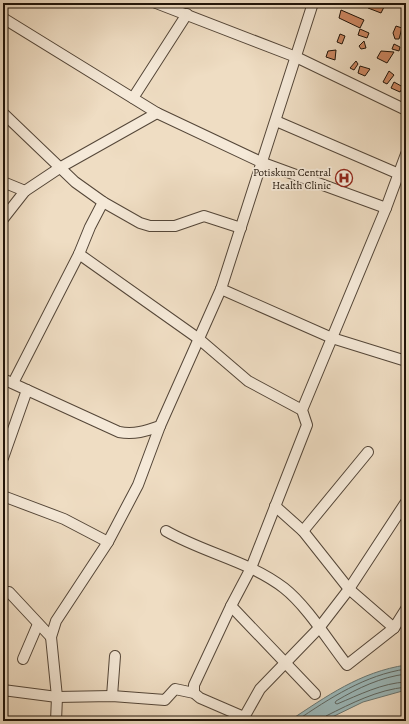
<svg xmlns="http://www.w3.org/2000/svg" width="409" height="724" font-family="Alegreya,serif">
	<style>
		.water { fill: #9cbabc; stroke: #6a7874 }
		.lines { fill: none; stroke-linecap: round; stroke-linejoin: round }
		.shore { stroke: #5e6762; stroke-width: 1 }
		.building { fill: #cf8a65; stroke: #201409 }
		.street-casing { stroke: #544638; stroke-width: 12 }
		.street { stroke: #f5e9d8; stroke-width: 10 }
		.labels { text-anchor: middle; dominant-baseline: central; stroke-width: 3.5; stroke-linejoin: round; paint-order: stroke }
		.poi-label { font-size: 11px; fill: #201409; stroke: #f5e9d8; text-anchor: end }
	</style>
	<rect width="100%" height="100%" fill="#efddc3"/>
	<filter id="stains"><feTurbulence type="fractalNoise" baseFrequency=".005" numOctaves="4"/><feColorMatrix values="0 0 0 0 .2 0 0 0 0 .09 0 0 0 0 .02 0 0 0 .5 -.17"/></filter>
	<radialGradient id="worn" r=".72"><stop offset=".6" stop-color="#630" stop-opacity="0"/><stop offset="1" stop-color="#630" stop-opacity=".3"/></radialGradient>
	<!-- water -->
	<path class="water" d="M 406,665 L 406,690 L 363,702 L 324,721 L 289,721 C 327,696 360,672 406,665 Z"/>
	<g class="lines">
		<!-- shore -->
		<g class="shore">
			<path d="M 406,674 C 381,677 358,688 336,701 L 335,703 L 337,704 C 359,695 382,683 406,682"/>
			<path d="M 296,721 C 330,698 365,675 406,669"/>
			<path d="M 324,721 L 326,716 C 352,703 377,690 406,687"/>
		</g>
	</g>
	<!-- building -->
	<g class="building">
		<path d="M 370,3 L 385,5 L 381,13 L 368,8 Z"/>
		<path d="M 341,10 L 364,20 L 360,28 L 339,18 Z"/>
		<path d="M 396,26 L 402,28 L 399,39 L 395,39 L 393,33 Z"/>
		<path d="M 360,29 L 369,33 L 367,38 L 358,35 Z"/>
		<path d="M 340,34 L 345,36 L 342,44 L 337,42 Z"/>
		<path d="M 364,41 L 366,48 L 361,49 L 359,46 Z"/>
		<path d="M 394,44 L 400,47 L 399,51 L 392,49 Z"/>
		<path d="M 336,50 L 335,60 L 326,57 L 328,51 Z"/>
		<path d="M 381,51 L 394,52 L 387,63 L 377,58 Z"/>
		<path d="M 356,61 L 358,64 L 354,70 L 350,68 Z"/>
		<path d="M 360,66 L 370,69 L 365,76 L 358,73 Z"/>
		<path d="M 389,71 L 394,75 L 387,84 L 383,82 Z"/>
		<path d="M 394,82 L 403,87 L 400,92 L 391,88 Z"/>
	</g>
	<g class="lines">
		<!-- street casing -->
		<g class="street-casing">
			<g id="street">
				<path d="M 156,3 L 296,57 L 406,110"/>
				<path d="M 3,18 L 157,113 L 263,163 L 386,208"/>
				<path d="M 133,98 L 187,14"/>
				<path d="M 3,113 L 75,182 L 103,202 L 140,223 L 150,226 L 175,226 L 204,216 L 241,228"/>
				<path d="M 276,121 L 399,174"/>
				<path d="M 3,182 L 25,191"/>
				<path d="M 3,219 L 25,191 L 61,167 L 157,113"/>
				<path d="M 79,254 L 199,339 L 248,381 L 302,410"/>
				<path d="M 221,289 L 332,338 L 406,361"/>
				<path d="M 3,379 L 119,432 C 134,435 146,431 160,426 L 221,289 L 313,3"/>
				<path d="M 13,383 L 79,254 L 90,227 L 103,202"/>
				<path d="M 3,458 L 27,390"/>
				<path d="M 3,496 L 64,519 L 108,542"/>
				<path d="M 275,506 L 303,531 L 349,589 L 394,628"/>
				<path d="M 166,531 C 204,553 249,561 284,588 C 307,606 329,642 347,665 L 394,628 L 406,609"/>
				<path d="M 303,531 L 368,452"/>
				<path d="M 9,592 L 51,637"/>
				<path d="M 231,606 L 315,694"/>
				<path d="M 23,659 L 38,624"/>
				<path d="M 3,690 L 57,697 L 112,696 L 165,700 L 175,689 L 194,693 L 200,698 L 244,717"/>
				<path d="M 194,693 L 194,685 L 231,606 L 251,568 L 307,425 L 302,410 L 386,208 L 406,154"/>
				<path d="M 112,696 L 115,656"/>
				<path d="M 56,721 L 57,697 L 51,637 L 56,621 L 108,542 L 138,485 L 160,426"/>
				<path d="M 242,721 L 260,689 L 319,628 L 349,589 L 406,502"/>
			</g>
		</g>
		<!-- street -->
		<use href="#street" class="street"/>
	</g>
	<!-- icons -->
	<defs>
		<g id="hospital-ring" transform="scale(0.9)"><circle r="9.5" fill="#f5e9d8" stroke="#8f2418" stroke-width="1.5"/><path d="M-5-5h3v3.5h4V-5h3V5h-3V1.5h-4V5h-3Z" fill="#8f2418"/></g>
	</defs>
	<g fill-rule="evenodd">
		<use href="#hospital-ring" x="344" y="178"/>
	</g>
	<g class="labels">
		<!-- poi labels -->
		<g class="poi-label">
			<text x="331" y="172">Potiskum Central<tspan x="331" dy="13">Health Clinic</tspan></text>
		</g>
	</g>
	<!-- margin -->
	<rect width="409" height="724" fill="none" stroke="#efddc3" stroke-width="16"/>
	<rect x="4" y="4" width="401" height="716" fill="none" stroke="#201409" stroke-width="2"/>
	<rect x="8" y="8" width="393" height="708" fill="none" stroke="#201409"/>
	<rect width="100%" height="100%" filter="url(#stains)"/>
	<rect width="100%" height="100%" fill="url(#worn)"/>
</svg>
